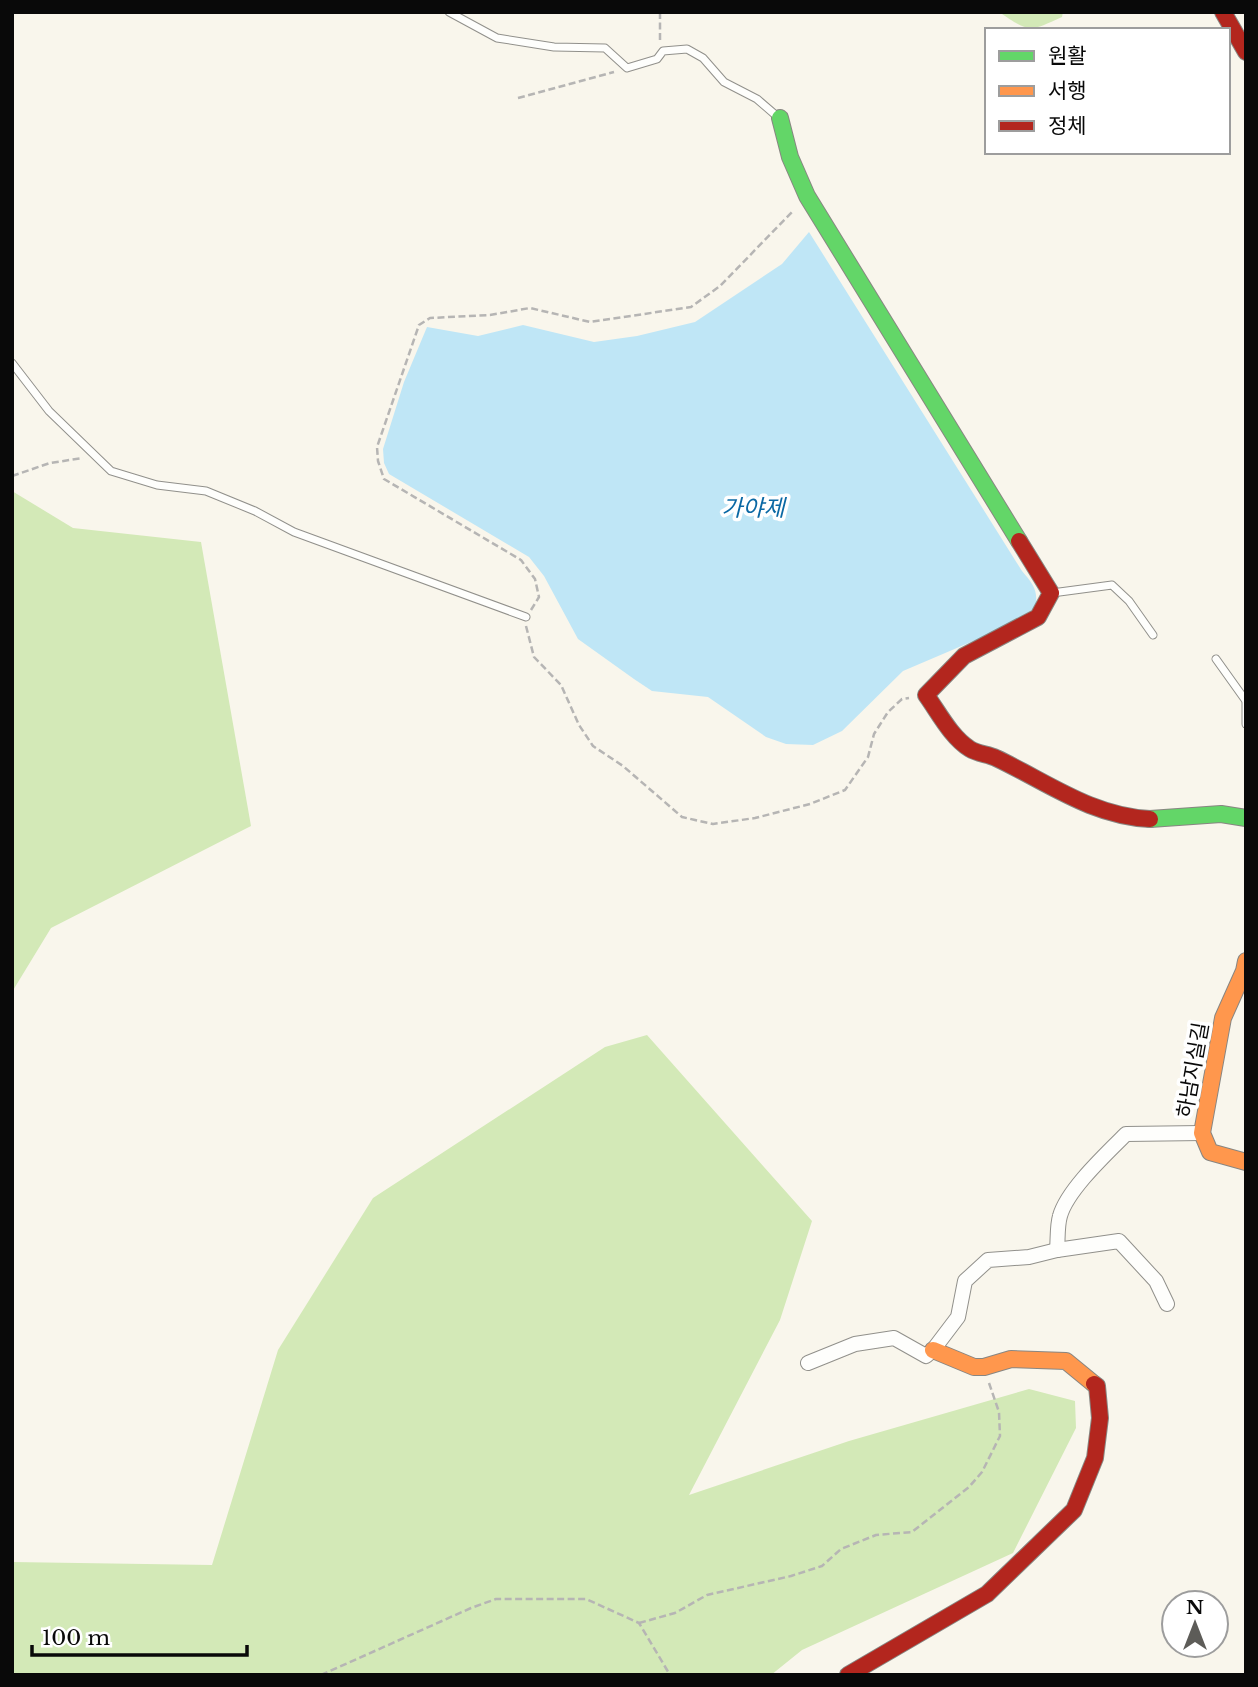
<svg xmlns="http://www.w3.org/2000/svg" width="1258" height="1687" font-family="'Libre Baskerville','Noto Sans KR',serif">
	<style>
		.forest { fill: #d3e9b7 }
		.water { fill: #bfe6f6 }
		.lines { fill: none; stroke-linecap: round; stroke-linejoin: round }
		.lane-casing { stroke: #91908b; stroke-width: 9 }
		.street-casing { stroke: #91908b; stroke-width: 16 }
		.fast-casing { stroke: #888682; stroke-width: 18 }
		.slow-casing { stroke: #888682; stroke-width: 18 }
		.jam-casing { stroke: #888682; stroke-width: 18 }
		.path { stroke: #b6b5b4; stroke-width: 2.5; stroke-dasharray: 7 3.5; stroke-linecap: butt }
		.lane { stroke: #fefefc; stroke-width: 7 }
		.street { stroke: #fefefc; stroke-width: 14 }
		.fast { stroke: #63d668; stroke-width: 16 }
		.slow { stroke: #ff974d; stroke-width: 16 }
		.jam { stroke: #b3261e; stroke-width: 16 }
		.labels { text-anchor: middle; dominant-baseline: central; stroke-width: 7; stroke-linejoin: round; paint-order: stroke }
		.street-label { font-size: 21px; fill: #090909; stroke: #fff }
		.water-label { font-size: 23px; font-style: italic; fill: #0a68a4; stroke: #fff }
	</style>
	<rect width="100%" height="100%" fill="#f9f6ec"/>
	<!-- forest -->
	<g class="forest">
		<path d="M 999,12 L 1063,12 L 1062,17 C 1029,32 1030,33 999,12 Z"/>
		<path d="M 12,491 L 73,528 L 201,542 L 251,826 L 51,928 L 12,992 Z"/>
		<path d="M 647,1035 L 812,1221 L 780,1320 L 689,1495 L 849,1441 L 1029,1389 L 1075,1401 L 1076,1428 L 1013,1553 L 802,1650 L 771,1675 L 12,1675 L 12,1562 L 212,1565 L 278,1350 L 373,1198 L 605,1047 Z"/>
	</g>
	<!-- water -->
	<path class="water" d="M 809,232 L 1022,571 C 1033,584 1039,591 1035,608 L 992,633 L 903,671 L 842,731 L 813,745 L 786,744 L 766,737 L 708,697 L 652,691 L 634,679 L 578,639 L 544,576 L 529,557 L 389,474 L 384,463 L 383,449 L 404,382 L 427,327 L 478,336 L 523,325 L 594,342 L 637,336 L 695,322 L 782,264 Z"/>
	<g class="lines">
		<!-- lane casing -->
		<g class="lane-casing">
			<g id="lane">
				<path d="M 449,12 L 497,38 L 554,47 L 605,48 L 627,68 L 657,59 L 663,51 L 687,49 L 703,58 L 724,82 L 757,99 L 779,118"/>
				<path d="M 12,363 L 49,411 L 111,471 L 157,485 L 206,491 L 255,511 L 294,532 L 526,617"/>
				<path d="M 1052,593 L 1112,585 L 1129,601 L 1153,635"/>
				<path d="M 1216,659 L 1246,701"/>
				<path d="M 1246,703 L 1246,724"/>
			</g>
		</g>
		<!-- street casing -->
		<g class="street-casing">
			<g id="street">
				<path d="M 1057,1250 C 1058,1239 1057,1226 1060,1216 C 1067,1190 1107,1153 1126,1134 L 1202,1133"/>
				<path d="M 808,1363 L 855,1344 L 894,1338 L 926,1356 L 933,1350 L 958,1317 L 965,1281 L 988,1260 L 1029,1257 L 1057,1250 L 1119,1241 L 1156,1281 L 1167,1304"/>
			</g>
		</g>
		<!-- fast casing -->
		<g class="fast-casing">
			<g id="fast">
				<path d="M 780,118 L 790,157 L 807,196 L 1019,541"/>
				<path d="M 1150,819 L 1221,814 L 1246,818"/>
			</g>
		</g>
		<!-- slow casing -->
		<g class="slow-casing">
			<g id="slow">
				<path d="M 1246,961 L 1244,971 L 1223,1018 L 1202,1133 L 1210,1152 L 1246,1162"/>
				<path d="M 933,1350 L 974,1367 L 984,1367 L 1011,1359 L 1066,1361 L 1094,1384"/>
			</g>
		</g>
		<!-- jam casing -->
		<g class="jam-casing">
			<g id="jam">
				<path d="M 1223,12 L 1246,52"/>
				<path d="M 1019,541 L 1051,593 L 1038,617 L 964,656 L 926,695 C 939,713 951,737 970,749 C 978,754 988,754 996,758 C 1047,782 1091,816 1150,819"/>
				<path d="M 848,1675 L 987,1594 L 1074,1510 L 1095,1458 L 1100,1418 L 1097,1386 L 1094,1384"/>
			</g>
		</g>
		<!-- path -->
		<g class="path">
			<path d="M 660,12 L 660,41"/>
			<path d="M 518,98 L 614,72"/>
			<path d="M 12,476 L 50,463 L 83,458"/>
			<path d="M 531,610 L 539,597 L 535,579 L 521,560 L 384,479 L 378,461 L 377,447 L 419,325 L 430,318 L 490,315 L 530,308 L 590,322 L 691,307 L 720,286 L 794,210"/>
			<path d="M 526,626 L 534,657 L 561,685 L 579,725 L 593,746 L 623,766 L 682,817 L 695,820 L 713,824 L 755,818 L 810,804 L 845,790 L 868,757 L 874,734 L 888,712 L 902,699 L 909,698"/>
			<path d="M 639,1623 L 675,1613 L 707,1595 L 791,1576 L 822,1566 L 841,1549 L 876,1535 L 912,1532 L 969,1487 L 982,1472 L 1000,1436 L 999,1412 L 989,1383"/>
			<path d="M 321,1675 L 471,1608 L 496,1599 L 586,1599 L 639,1623 L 670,1675"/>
		</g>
		<!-- lane -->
		<use href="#lane" class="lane"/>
		<!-- street -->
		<use href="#street" class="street"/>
		<!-- fast -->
		<use href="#fast" class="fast"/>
		<!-- slow -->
		<use href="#slow" class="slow"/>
		<!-- jam -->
		<use href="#jam" class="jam"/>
	</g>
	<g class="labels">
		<!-- street labels -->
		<g class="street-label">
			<text transform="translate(1193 1070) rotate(-80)">하남지실길</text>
		</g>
		<!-- water labels -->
		<g class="water-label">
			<text x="753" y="508">가야제</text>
		</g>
	</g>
	<!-- border -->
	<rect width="1258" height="1687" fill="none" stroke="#090909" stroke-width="28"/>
	<!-- legend -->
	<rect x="985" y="28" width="245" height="126" fill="#ffffff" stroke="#9d9d9d" stroke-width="2"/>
	<rect x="999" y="51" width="35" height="10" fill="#63d668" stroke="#9d9d9d" stroke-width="2"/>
	<text x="1048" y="63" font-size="21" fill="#090909">원활</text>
	<rect x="999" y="86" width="35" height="10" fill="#ff974d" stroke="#9d9d9d" stroke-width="2"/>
	<text x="1048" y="98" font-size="21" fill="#090909">서행</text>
	<rect x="999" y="121" width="35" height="10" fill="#b3261e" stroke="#9d9d9d" stroke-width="2"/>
	<text x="1048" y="133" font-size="21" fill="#090909">정체</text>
	<!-- north arrow -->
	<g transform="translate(1195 1624)"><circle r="33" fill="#ffffff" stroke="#9d9d9d" stroke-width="2"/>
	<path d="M0-5L12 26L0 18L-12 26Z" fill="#5d5c58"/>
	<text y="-10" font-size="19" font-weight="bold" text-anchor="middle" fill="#090909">N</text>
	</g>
	<!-- scale -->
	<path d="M32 1645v10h215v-10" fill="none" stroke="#090909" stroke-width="3.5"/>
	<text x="42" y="1645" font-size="21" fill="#090909" stroke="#ffffff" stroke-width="5" paint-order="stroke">100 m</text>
</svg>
